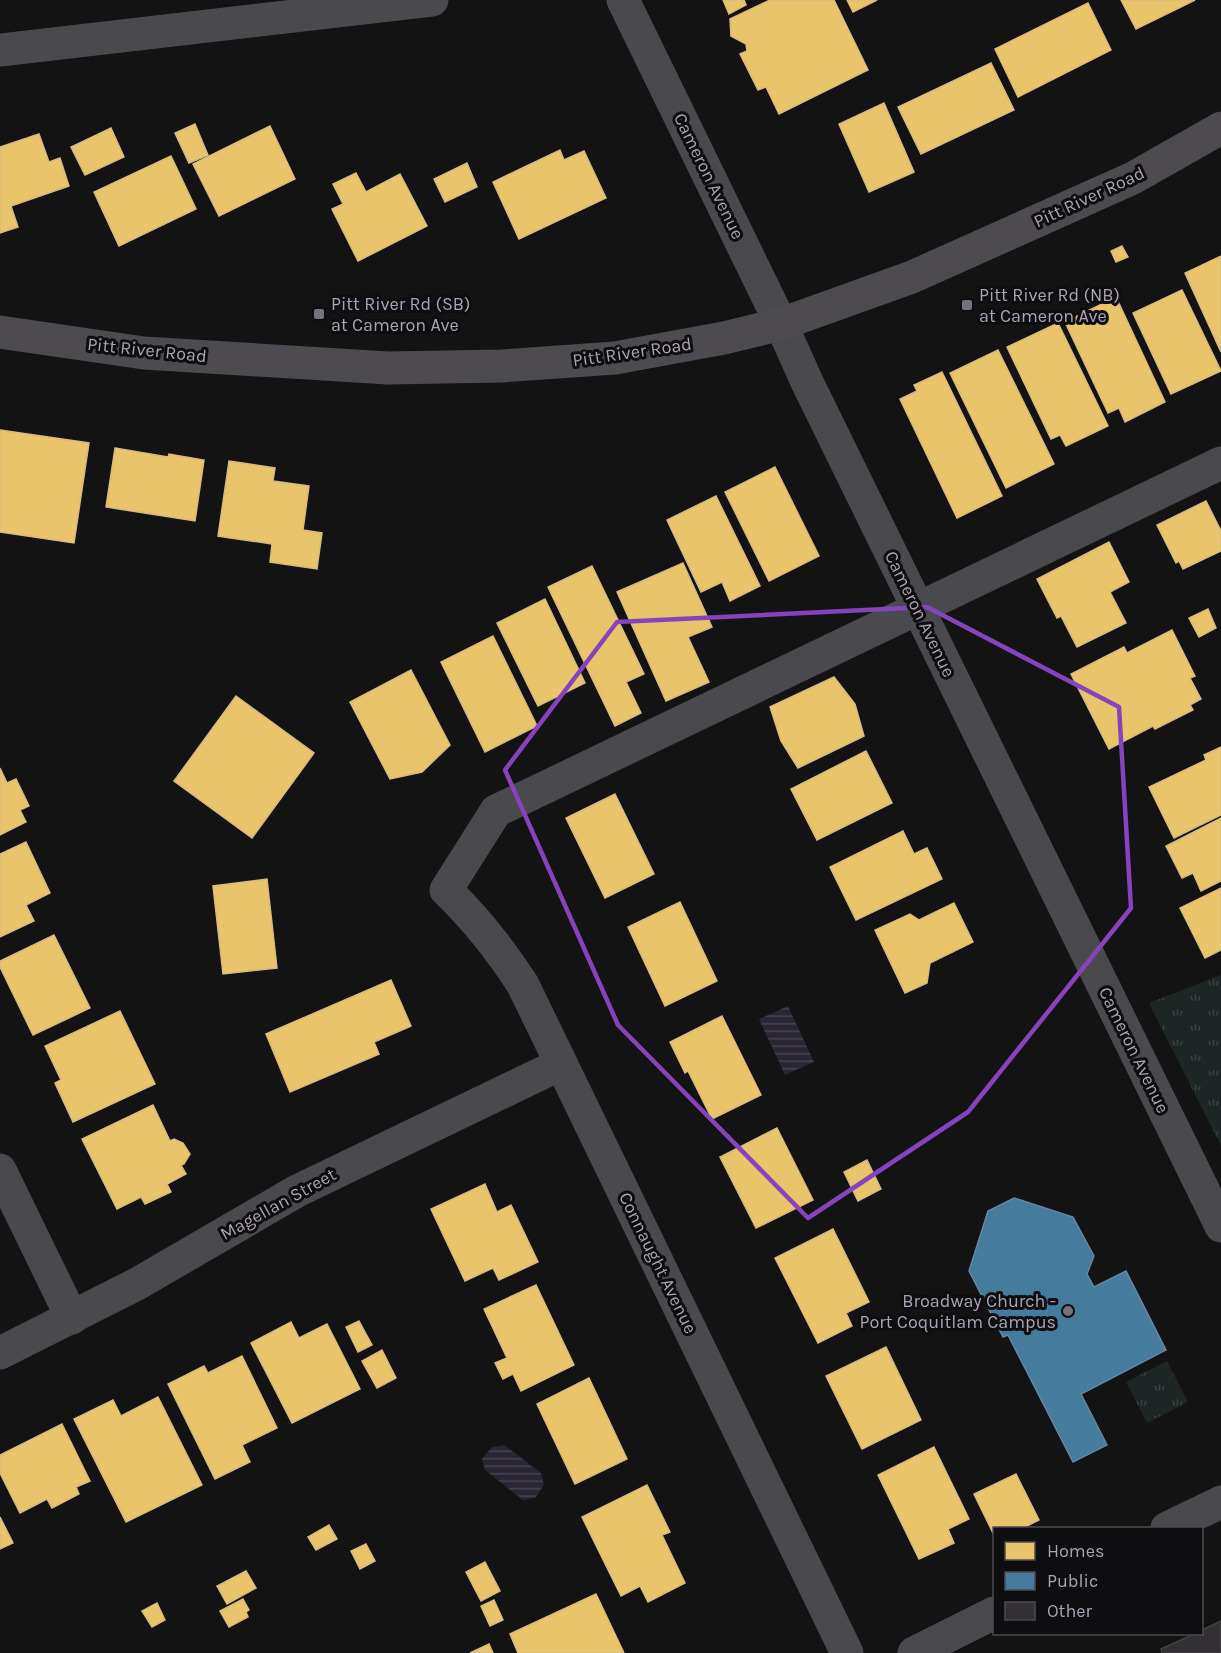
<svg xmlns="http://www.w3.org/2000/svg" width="1221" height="1653" font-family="Karla,sans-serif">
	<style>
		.grass { fill: url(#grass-tufts) }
		.water { fill: url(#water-rules) }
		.homes { fill: #e9c46a; stroke: #d7ba80; stroke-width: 1.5 }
		.public { fill: #457b9d; stroke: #6487a4; stroke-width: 1.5 }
		.building { fill: #323032; stroke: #444246; stroke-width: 1.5 }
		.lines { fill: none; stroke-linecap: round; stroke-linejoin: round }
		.minor { stroke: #4a494d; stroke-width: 33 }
		.major { stroke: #4d4b4f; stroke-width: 33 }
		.marked { fill: none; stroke: #8544bd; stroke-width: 4.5; stroke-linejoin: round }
		.poi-dot { fill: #76717c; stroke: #0e0d0f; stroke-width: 2 }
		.labels { text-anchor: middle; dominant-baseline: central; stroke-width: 6; stroke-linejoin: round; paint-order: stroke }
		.street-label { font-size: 18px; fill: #aca3b4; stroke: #0e0d0f }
		.poi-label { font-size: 18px; fill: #aca3b4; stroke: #0e0d0f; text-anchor: start }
	</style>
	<defs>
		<pattern id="grass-tufts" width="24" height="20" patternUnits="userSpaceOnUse" patternTransform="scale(1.5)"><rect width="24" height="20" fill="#1e2525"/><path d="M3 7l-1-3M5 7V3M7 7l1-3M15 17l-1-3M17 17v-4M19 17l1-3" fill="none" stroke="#3c4242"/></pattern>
		<pattern id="water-rules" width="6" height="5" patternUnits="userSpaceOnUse" patternTransform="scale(1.5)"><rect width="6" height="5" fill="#2a2634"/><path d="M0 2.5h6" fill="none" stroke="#46424f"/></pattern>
	</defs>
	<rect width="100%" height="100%" fill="#131313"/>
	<!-- grass -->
	<g class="grass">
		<path d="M 1221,975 L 1221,1146 L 1149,1003 Z"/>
		<path d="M 1167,1361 L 1188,1402 L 1147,1423 L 1126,1382 Z"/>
	</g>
	<!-- water -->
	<g class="water">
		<path d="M 788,1006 L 814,1062 L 785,1075 L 759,1019 Z"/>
		<path d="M 504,1445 L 541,1473 L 544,1485 L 535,1498 L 523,1500 L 485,1470 L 482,1459 L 492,1447 Z"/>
	</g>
	<!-- homes -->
	<g class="homes">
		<path d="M 723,0 L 744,0 L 746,5 L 729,14 Z"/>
		<path d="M 770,0 L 834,0 L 868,70 L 779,114 L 766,87 L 758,90 L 740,54 L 747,51 L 746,44 L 731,36 L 730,19 Z"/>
		<path d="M 847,0 L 877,0 L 853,12 Z"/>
		<path d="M 1121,0 L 1195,0 L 1136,29 Z"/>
		<path d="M 1088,3 L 1111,50 L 1018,97 L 995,49 Z"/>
		<path d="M 991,63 L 1014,110 L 921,154 L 898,107 Z"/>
		<path d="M 884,103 L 914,172 L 869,192 L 839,124 Z"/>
		<path d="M 195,124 L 208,155 L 189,163 L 175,133 Z"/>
		<path d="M 270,126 L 295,179 L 219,216 L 193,164 Z"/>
		<path d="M 111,128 L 124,157 L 85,175 L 71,147 Z"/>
		<path d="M 39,134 L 49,162 L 60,158 L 69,186 L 11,206 L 18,227 L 0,233 L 0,147 Z"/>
		<path d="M 560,150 L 564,160 L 584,151 L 606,198 L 519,239 L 493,182 Z"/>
		<path d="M 171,156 L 196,209 L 119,246 L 94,192 Z"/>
		<path d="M 467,163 L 477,187 L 445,202 L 434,179 Z"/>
		<path d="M 356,173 L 366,192 L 400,174 L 427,226 L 358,261 L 332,209 L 343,204 L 333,184 Z"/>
		<path d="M 1122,246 L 1128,257 L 1116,262 L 1111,251 Z"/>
		<path d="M 1221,256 L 1221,352 L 1185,273 Z"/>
		<path d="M 1182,290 L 1221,371 L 1171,394 L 1133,313 Z"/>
		<path d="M 1116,297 L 1165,402 L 1125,422 L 1119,408 L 1108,413 L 1065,322 Z"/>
		<path d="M 1058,323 L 1108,426 L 1066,446 L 1060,435 L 1051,439 L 1007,347 Z"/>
		<path d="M 998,350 L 1054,464 L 1006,488 L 950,373 Z"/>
		<path d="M 942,372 L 1002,496 L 957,518 L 900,399 L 917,391 L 914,385 Z"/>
		<path d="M 0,430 L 89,443 L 74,543 L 0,532 Z"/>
		<path d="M 115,448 L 168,457 L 169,454 L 204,460 L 195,521 L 106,507 Z"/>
		<path d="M 229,461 L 275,468 L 273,481 L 309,486 L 303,530 L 322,533 L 317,569 L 270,562 L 272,544 L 218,536 Z"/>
		<path d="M 775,467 L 819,556 L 769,581 L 725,492 Z"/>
		<path d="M 716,496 L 760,586 L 730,601 L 722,582 L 701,592 L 667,520 Z"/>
		<path d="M 1206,501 L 1221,531 L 1221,551 L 1183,569 L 1179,561 L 1176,563 L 1157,525 Z"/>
		<path d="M 1109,542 L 1129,582 L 1110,592 L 1126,623 L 1077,647 L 1061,616 L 1057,618 L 1037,579 Z"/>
		<path d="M 683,563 L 712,627 L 688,637 L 709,682 L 666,701 L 617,592 Z"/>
		<path d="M 592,566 L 644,674 L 626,682 L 641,713 L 615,726 L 548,587 Z"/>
		<path d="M 545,599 L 585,683 L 538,706 L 497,623 Z"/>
		<path d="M 1208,609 L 1216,628 L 1199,637 L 1189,618 Z"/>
		<path d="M 1172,630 L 1195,676 L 1190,678 L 1201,699 L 1190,705 L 1193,710 L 1155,729 L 1153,726 L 1109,749 L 1071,674 L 1124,647 L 1127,653 Z"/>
		<path d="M 493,636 L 537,726 L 485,752 L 441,662 Z"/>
		<path d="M 411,670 L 450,745 L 422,772 L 390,779 L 350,702 Z"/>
		<path d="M 834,677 L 855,704 L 864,736 L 798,768 L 781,741 L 770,707 Z"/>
		<path d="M 236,696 L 314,753 L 252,838 L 174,781 Z"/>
		<path d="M 1221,747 L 1221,815 L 1174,838 L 1149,787 L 1206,760 L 1204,755 Z"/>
		<path d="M 866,751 L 892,803 L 817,840 L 791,789 Z"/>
		<path d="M 0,768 L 7,783 L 16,779 L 29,806 L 20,810 L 26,822 L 0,835 Z"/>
		<path d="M 615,794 L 654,874 L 605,898 L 566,818 Z"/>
		<path d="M 1221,818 L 1221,881 L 1201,891 L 1193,873 L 1182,878 L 1166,846 Z"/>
		<path d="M 903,831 L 914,854 L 927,848 L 942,879 L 856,920 L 830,867 Z"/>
		<path d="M 26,842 L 50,893 L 26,905 L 34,921 L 0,937 L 0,854 Z"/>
		<path d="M 267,879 L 277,968 L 223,974 L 213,886 Z"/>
		<path d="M 1221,888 L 1221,950 L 1205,958 L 1180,908 Z"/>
		<path d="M 680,902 L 717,981 L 665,1006 L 628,927 Z"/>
		<path d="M 954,903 L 973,942 L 930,963 L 927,983 L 905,993 L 875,930 L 910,914 L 919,920 Z"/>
		<path d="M 54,935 L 90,1008 L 33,1035 L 0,967 L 0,961 Z"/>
		<path d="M 391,980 L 411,1026 L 374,1042 L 379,1054 L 290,1092 L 266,1034 Z"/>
		<path d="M 120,1011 L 155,1084 L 73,1122 L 55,1083 L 61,1080 L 45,1046 Z"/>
		<path d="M 722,1016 L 761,1095 L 712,1119 L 688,1071 L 685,1073 L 670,1042 Z"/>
		<path d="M 153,1105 L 170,1141 L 174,1139 L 183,1143 L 190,1154 L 184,1164 L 181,1165 L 186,1174 L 167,1184 L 171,1192 L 145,1204 L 141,1197 L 117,1209 L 82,1139 Z"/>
		<path d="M 777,1128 L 813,1200 L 756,1228 L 720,1157 Z"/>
		<path d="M 867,1160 L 881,1189 L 858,1201 L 844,1172 Z"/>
		<path d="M 485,1184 L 497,1212 L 511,1205 L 538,1262 L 499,1280 L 493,1268 L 465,1281 L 431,1209 Z"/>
		<path d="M 833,1229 L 869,1302 L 846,1313 L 852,1326 L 818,1343 L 775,1258 Z"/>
		<path d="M 536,1285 L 574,1365 L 521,1391 L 513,1374 L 503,1379 L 495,1363 L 507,1358 L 484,1309 Z"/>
		<path d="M 359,1321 L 372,1345 L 358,1352 L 346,1327 Z"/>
		<path d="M 291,1322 L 299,1338 L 327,1324 L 360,1389 L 292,1423 L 251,1343 Z"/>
		<path d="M 886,1347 L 921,1420 L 862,1449 L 826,1376 Z"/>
		<path d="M 382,1350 L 396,1378 L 377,1388 L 362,1361 Z"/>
		<path d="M 242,1356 L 277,1428 L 242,1445 L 250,1462 L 215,1479 L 168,1384 L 204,1366 L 208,1373 Z"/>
		<path d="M 589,1378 L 627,1459 L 575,1484 L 537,1404 Z"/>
		<path d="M 158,1397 L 202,1485 L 126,1522 L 74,1419 L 113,1400 L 121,1416 Z"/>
		<path d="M 62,1424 L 90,1481 L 76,1487 L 79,1494 L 52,1508 L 47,1499 L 20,1513 L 0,1473 L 0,1455 Z"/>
		<path d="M 934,1447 L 969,1519 L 948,1529 L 954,1543 L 919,1559 L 878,1475 Z"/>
		<path d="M 1016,1474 L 1039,1520 L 1023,1528 L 994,1528 L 994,1535 L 974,1494 Z"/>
		<path d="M 647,1485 L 670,1532 L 662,1535 L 685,1583 L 648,1602 L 640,1586 L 621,1596 L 582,1517 Z"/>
		<path d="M 0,1517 L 13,1543 L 0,1549 Z"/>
		<path d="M 329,1525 L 337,1539 L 316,1550 L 308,1537 Z"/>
		<path d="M 366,1544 L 375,1561 L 360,1569 L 351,1551 Z"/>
		<path d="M 485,1562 L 500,1591 L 481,1601 L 466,1572 Z"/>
		<path d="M 246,1571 L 256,1588 L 227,1604 L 217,1586 Z"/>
		<path d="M 596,1594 L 624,1653 L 518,1653 L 510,1634 Z"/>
		<path d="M 243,1599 L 249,1610 L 246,1612 L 248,1617 L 229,1627 L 220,1611 Z"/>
		<path d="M 494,1600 L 503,1620 L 490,1626 L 481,1606 Z"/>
		<path d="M 157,1603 L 165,1620 L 152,1627 L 142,1611 Z"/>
		<path d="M 489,1644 L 493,1653 L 470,1653 Z"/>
	</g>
	<!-- public -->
	<path class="public" d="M 1014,1198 L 1073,1217 L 1094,1256 L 1087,1274 L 1094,1287 L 1126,1271 L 1166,1350 L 1081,1394 L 1107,1445 L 1073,1462 L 1008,1335 L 1003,1337 L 969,1271 L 988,1211 Z"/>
	<!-- building -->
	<path class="building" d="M 1221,1621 L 1221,1653 L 1162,1653 L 1161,1649 L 1194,1634 L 1202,1634 L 1202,1630 Z"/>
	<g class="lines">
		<!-- minor -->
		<g class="minor">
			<path d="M 623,0 L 781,324 L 807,382 L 1221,1226"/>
			<path d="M 0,50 L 432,0"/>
			<path d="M 0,1170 L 72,1318"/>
			<path d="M 0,1353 L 137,1284 L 297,1191 L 561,1064"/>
			<path d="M 1167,1528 L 1221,1502"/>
			<path d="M 847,1653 L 523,985 C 500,949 477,920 446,890 L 496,811 L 1221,463"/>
			<path d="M 914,1653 L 994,1613"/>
		</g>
		<!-- major -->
		<path class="major" d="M 0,332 L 144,353 L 388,368 L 502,366 L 615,358 L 724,338 L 781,324 L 912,277 L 1133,178 L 1221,128"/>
	</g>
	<!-- marked area -->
	<path class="marked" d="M 927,607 L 1119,707 L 1131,908 L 968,1112 L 808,1218 L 618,1025 L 505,770 L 617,622 Z"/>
	<!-- markers -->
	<g class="poi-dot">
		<rect x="961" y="299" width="12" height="12" rx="3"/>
		<rect x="313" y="308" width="12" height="12" rx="3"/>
		<circle cx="1068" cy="1311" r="6"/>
	</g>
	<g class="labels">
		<!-- street labels -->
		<g class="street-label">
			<text transform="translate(709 176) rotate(64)">Cameron Avenue</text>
			<text transform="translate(1089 197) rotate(-25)">Pitt River Road</text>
			<text transform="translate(147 350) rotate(6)">Pitt River Road</text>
			<text transform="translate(632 352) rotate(-8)">Pitt River Road</text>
			<text transform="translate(920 614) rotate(64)">Cameron Avenue</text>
			<text transform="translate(1134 1050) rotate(64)">Cameron Avenue</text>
			<text transform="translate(278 1204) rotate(-29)">Magellan Street</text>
			<text transform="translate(658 1263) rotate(64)">Connaught Avenue</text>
		</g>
		<!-- poi labels -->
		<g class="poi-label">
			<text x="979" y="295">Pitt River Rd (NB)<tspan x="979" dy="21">at Cameron Ave</tspan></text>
			<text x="331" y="304">Pitt River Rd (SB)<tspan x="331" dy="21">at Cameron Ave</tspan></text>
			<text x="1056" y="1301" text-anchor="end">Broadway Church -<tspan x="1056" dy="21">Port Coquitlam Campus</tspan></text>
		</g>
	</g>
	<!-- legend -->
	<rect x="993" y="1527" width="210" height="108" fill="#0e0d0f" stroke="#4d4951" stroke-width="1.5"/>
	<rect x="1005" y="1542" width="30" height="18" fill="#e9c46a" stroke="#4d4951" stroke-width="1.5"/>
	<text x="1047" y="1557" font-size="18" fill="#aca3b4">Homes</text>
	<rect x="1005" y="1572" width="30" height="18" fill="#457b9d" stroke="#4d4951" stroke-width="1.5"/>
	<text x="1047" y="1587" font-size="18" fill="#aca3b4">Public</text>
	<rect x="1005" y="1602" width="30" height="18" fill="#323032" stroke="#4d4951" stroke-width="1.5"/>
	<text x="1047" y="1617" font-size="18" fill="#aca3b4">Other</text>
</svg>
